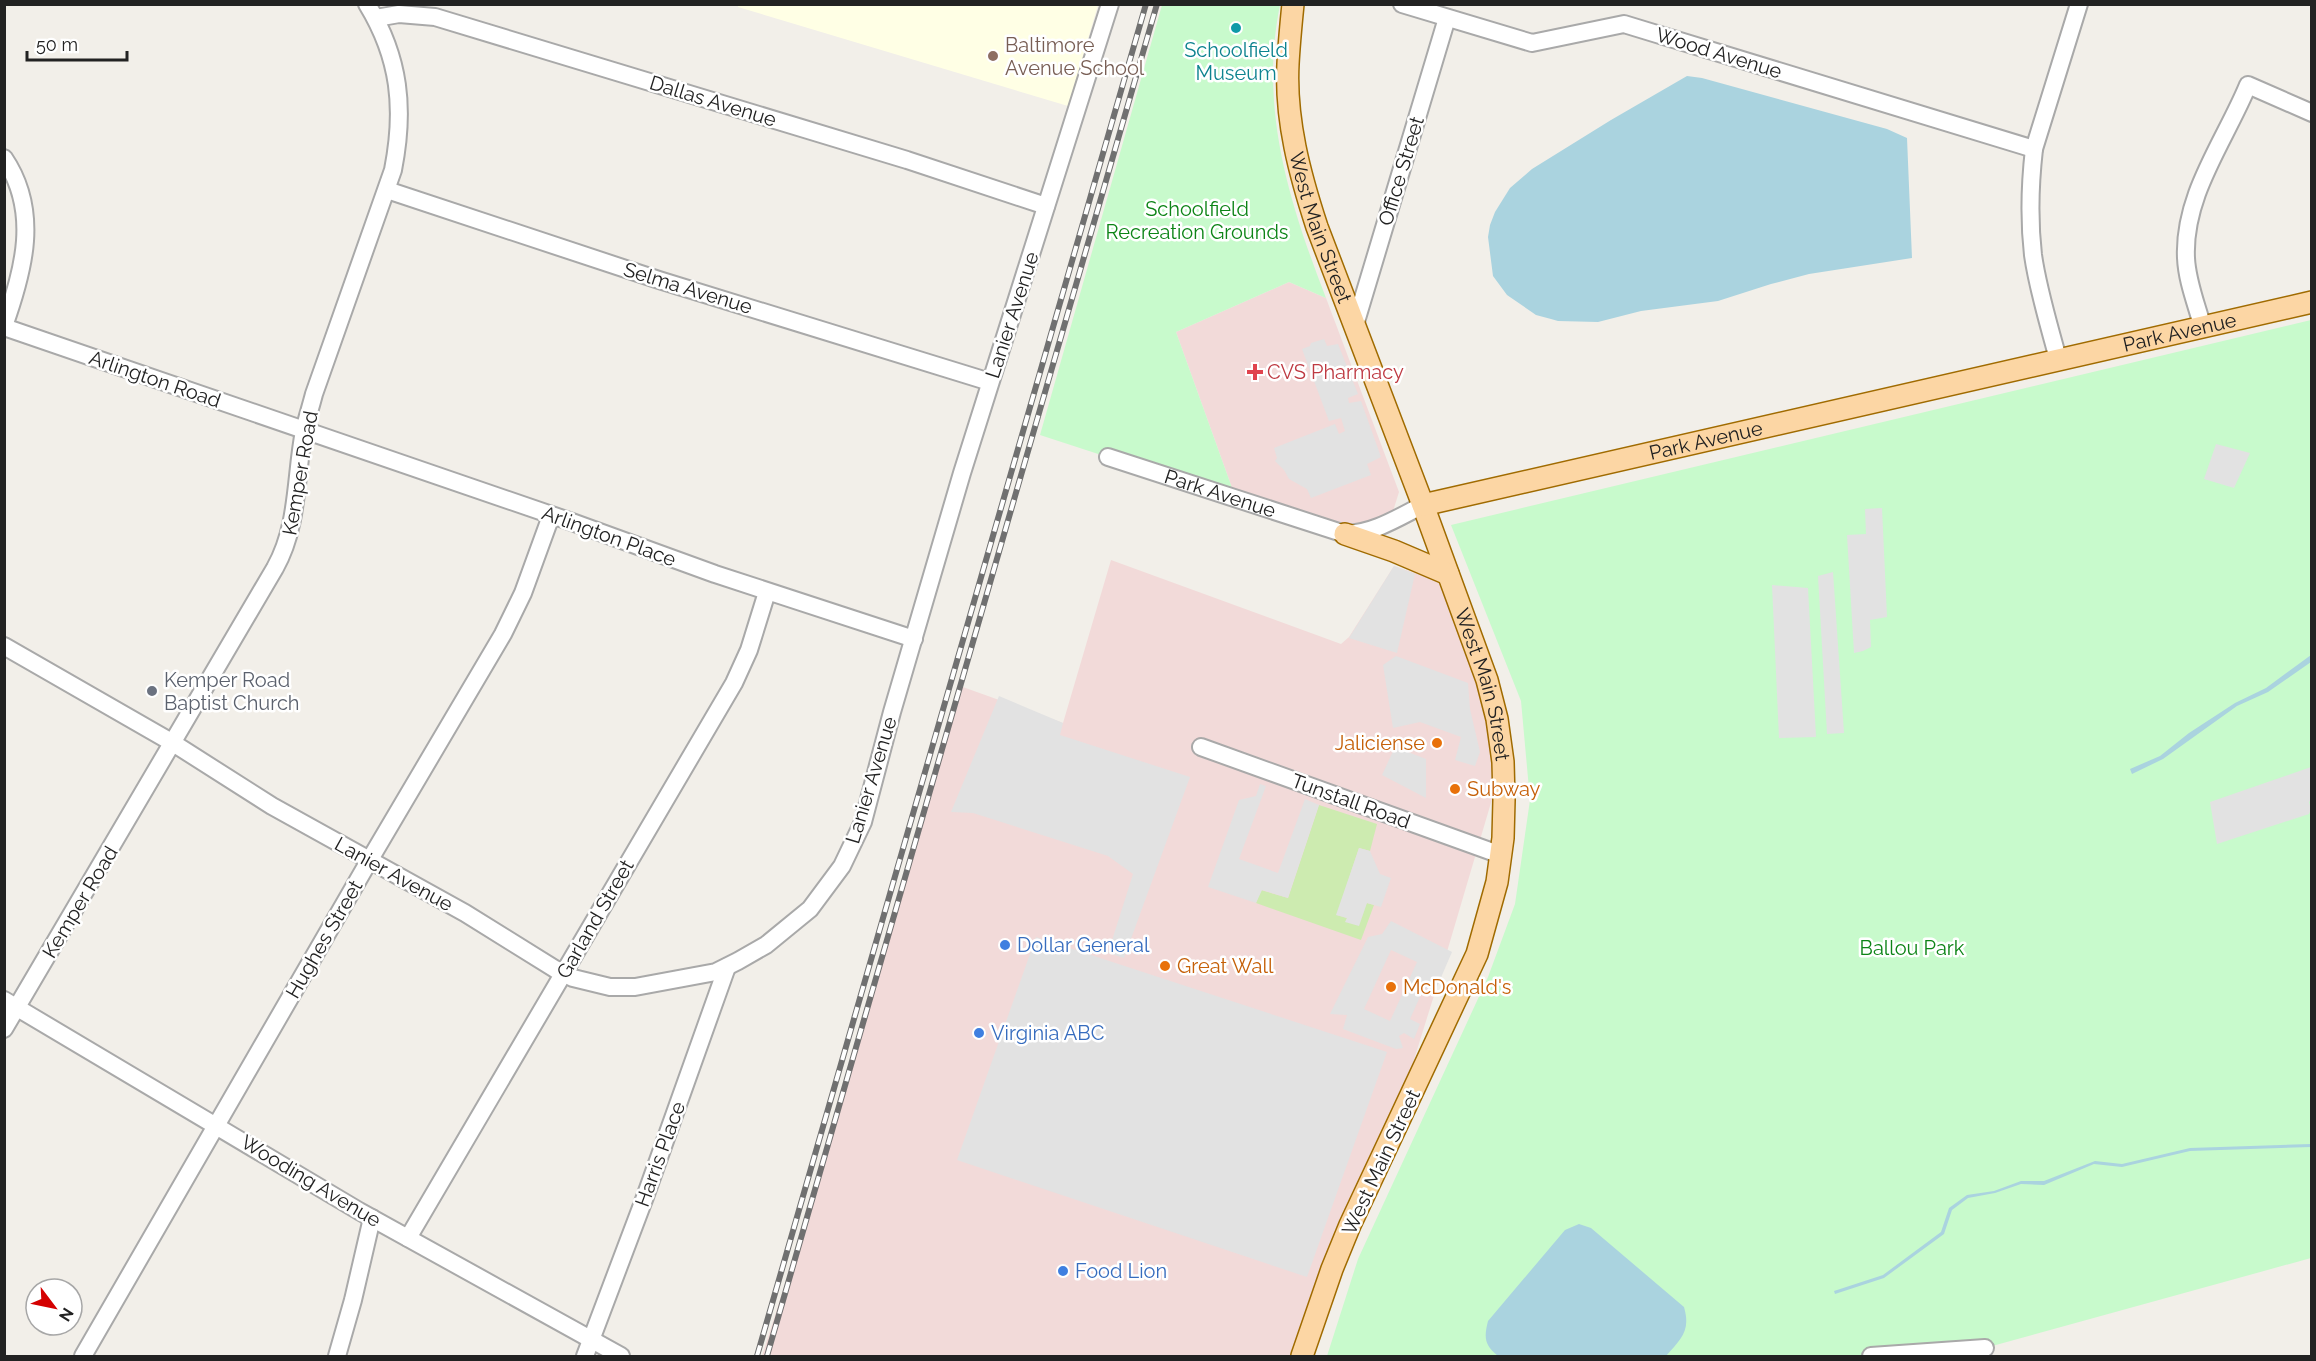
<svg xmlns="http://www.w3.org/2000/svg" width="2316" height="1361" font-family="Raleway,sans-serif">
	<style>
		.commercial { fill: #f2dad9 }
		.education { fill: #ffffe5 }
		.grass { fill: #cdebb0 }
		.park { fill: #c8facc }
		.parking { fill: #e2e2e2; fill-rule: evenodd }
		.water { fill: #aad3df }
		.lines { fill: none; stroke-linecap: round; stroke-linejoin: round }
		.minor-casing { stroke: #a9a9a9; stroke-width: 20 }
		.major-casing { stroke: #a06b00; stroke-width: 24 }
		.minor { stroke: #fff; stroke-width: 16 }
		.major { stroke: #fcd6a4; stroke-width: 21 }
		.rail-casing { stroke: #707070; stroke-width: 6 }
		.rail { stroke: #fff; stroke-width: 4; stroke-dasharray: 11; stroke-linecap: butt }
		.culture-dot { fill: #0f9aa8; stroke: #fff; stroke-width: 2 }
		.education-dot { fill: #8d6e63; stroke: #fff; stroke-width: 2 }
		.health-dot { fill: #e0444e; stroke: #fff; stroke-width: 2 }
		.worship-dot { fill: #6b7280; stroke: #fff; stroke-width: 2 }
		.food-dot { fill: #e8710a; stroke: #fff; stroke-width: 2 }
		.shop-dot { fill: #3f7fe0; stroke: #fff; stroke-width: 2 }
		.labels { text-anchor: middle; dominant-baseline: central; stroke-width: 5; stroke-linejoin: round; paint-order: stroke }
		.education-label { font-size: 20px; fill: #785e54; stroke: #fff; text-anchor: start }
		.culture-label { font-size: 20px; fill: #0d838f; stroke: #fff }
		.street-label { font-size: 20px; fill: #222; stroke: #fff }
		.park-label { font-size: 20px; fill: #0c8416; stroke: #fff }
		.health-label { font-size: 20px; fill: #be3a42; stroke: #fff; text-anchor: start }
		.worship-label { font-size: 20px; fill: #5b616d; stroke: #fff; text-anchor: start }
		.food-label { font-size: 20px; fill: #c56008; stroke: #fff; text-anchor: start }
		.shop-label { font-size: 20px; fill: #366cbe; stroke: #fff; text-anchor: start }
	</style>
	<rect width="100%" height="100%" fill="#f2efe9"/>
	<!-- commercial -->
	<g class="commercial">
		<path d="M 1289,282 L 1326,298 L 1399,492 L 1390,521 L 1361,534 L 1236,499 L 1176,332 Z"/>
		<path d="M 1111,560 L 1341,644 L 1349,637 L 1394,566 L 1452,586 L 1503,762 L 1436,989 L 1388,1143 L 1305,1356 L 762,1356 L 825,1159 L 960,686 L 1063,723 Z"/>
	</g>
	<!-- education -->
	<path class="education" d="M 738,5 L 738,4 L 1098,5 L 1068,106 L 738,7 Z"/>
	<!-- grass -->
	<path class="grass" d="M 1319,805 L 1377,824 L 1370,851 L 1359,848 L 1337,915 L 1347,918 L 1346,922 L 1367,903 L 1374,905 L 1361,940 L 1256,903 L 1261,890 L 1288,898 Z"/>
	<!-- park -->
	<g class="park">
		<path d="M 1162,5 L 1280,5 C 1259,108 1289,202 1326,298 L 1289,282 L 1176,332 L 1236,499 L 1040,435 Z"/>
		<path d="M 2311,320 L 2311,1258 L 1985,1348 L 1875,1356 L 1327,1356 L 1358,1259 L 1488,977 L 1515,904 L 1530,800 L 1521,701 L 1451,525 Z"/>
	</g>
	<!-- parking -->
	<g class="parking">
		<path d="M 1324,339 L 1327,346 L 1338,344 L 1358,394 L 1348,398 L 1349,403 L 1361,401 L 1381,457 L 1367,464 L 1371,475 L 1311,498 L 1307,489 L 1289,479 L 1284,470 L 1275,461 L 1277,458 L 1274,448 L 1335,424 L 1339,434 L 1345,431 L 1341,418 L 1329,421 L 1302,349 L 1310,346 L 1311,343 Z"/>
		<path d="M 2216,444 L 2250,453 L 2234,488 L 2204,479 Z"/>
		<path d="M 1882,508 L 1887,617 L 1870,620 L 1871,647 L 1863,651 L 1854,653 L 1847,535 L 1866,534 L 1865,509 Z"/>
		<path d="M 1394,566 L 1415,574 L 1397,653 L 1349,638 Z"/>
		<path d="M 1833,572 L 1844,733 L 1827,734 L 1818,576 Z"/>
		<path d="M 1772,585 L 1808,588 L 1816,737 L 1779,738 Z"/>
		<path d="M 1396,656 L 1468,683 L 1470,709 L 1480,752 L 1475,766 L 1455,760 L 1461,737 L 1420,722 L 1393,728 L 1383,665 Z"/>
		<path d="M 999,696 L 1063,723 L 1060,735 L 1190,777 L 1124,958 L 1108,953 L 1133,874 L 1108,856 L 973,813 L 951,812 Z"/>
		<path d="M 1395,747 L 1426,759 L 1426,798 L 1382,775 Z"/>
		<path d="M 2311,767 L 2311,800 L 2309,802 L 2311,809 L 2309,814 L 2217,844 L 2210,802 Z"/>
		<path d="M 1260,784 L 1266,786 L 1239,859 L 1278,873 L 1305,799 L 1319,805 L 1288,898 L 1262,890 L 1256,903 L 1208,887 L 1239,800 L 1256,796 Z"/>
		<path d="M 1359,848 L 1370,851 L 1380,874 L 1391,878 L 1381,907 L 1367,903 L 1359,926 L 1345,922 L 1347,918 L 1336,915 Z"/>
		<path d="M 1391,921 L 1452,952 L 1436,989 L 1424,988 L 1410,1019 L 1420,1024 L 1414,1039 L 1404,1033 L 1399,1036 L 1403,1048 L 1396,1049 L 1343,1029 L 1347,1015 L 1330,1014 L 1368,937 L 1382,934 ZM 1391,950 L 1417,962 L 1390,1021 L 1364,1009 Z"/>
		<path d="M 1036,937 L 1387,1052 L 1307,1277 L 957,1160 Z"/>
	</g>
	<!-- water -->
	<g class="water">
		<path d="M 1687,76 L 1702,78 L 1887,129 L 1907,138 L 1912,258 L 1809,274 L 1771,284 L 1718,301 L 1641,311 L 1598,322 L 1558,321 L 1551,319 L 1536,315 L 1507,295 L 1493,276 L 1488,237 L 1490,225 L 1495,212 L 1510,188 L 1532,169 L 1611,120 Z"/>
		<path d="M 2311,655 L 2311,662 L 2268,692 L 2237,706 L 2163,759 L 2132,774 L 2130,769 L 2160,756 L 2189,733 L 2235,703 L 2266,688 Z"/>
		<path d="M 2311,1144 L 2311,1147 L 2190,1151 L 2122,1167 L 2094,1164 L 2044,1185 L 2021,1184 L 1995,1193 L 1968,1198 L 1952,1210 L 1944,1234 L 1884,1278 L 1835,1294 L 1834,1291 L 1883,1275 L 1941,1232 L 1949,1208 L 1967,1195 L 1994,1191 L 2021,1181 L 2044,1181 L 2095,1161 L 2122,1164 L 2190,1148 Z"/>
		<path d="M 1579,1224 L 1591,1228 L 1684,1307 C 1691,1331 1681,1339 1666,1356 L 1498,1356 C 1484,1345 1484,1337 1488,1321 L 1565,1230 Z"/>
	</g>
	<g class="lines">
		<!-- minor casing -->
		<g class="minor-casing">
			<g id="minor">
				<path d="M 1402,4 L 1532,43 L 1624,24 L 2034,149"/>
				<path d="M 376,18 L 399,14 L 435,17 L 907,160 L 1046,206"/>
				<path d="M 4,158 C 40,211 24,270 4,326"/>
				<path d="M 387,190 L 659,280 L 990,382"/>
				<path d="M 1355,325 L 1447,18"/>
				<path d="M 2202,325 C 2196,303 2187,281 2186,258 C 2183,195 2225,141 2248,85 L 2312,113"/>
				<path d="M 4,327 L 572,522 L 715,574 L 914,639"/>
				<path d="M 2058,359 C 2049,325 2038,290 2033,255 C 2029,220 2030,184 2034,149 L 2079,4"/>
				<path id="s1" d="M 1108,457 L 1345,534 C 1373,534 1399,517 1423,505"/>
				<path d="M 4,646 L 173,743 L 272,806 L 465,913 L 555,969 L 573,978 L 610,987 L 635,987 L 716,972 L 738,961 L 766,945 L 810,909 L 842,866 L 863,822 L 892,712 L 962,473 L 1110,4"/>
				<path d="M 1201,747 L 1501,855"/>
				<path d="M 4,1000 L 359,1211 L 621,1356"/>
				<path d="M 4,1029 L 275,568 C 299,525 295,478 304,431 C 307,418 311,406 314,394 L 393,170 C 405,109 400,58 367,4"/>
				<path d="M 408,1238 L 734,683 L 749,650 L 767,592"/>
				<path d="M 83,1356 L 369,861 L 503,634 L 523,593 L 551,516"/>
				<path d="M 337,1356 L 353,1300 L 372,1218"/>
				<path d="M 585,1356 L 645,1197 L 727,967"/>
				<path d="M 1871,1356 L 1985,1348"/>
			</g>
		</g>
		<!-- major casing -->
		<g class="major-casing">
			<g id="major">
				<path id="s2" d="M 1293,4 C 1291,24 1289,44 1288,64 C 1285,120 1300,175 1317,227 L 1423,505 L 1487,680 L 1497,719 L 1503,762 L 1504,800 L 1503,838 L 1497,882 L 1477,954 L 1350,1225 L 1332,1269 L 1302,1356"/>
				<path id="s3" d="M 1423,505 L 2312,302"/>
				<path d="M 1345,534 L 1394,551 L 1448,574"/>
			</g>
		</g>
		<!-- minor -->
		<use href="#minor" class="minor"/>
		<!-- major -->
		<use href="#major" class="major"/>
		<!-- rail casing -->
		<g class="rail-casing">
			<g id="rail">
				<path d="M 757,1356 L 1146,4"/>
				<path d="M 767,1356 L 1157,4"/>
			</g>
		</g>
		<!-- rail -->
		<use href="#rail" class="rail"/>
	</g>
	<!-- markers -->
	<circle class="culture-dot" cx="1236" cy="28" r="6"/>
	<circle class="education-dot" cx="993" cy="56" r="6"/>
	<path class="health-dot" d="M1252 363h6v6h6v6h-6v6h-6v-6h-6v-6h6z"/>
	<circle class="worship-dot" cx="152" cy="691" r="6"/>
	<g class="food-dot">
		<circle cx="1437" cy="743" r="6"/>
		<circle cx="1455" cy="789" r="6"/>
		<circle cx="1165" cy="966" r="6"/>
		<circle cx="1391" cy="987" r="6"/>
	</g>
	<g class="shop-dot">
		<circle cx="1005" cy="945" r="6"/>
		<circle cx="979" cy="1033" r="6"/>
		<circle cx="1063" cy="1271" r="6"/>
	</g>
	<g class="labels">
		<!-- education labels -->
		<g class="education-label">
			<text x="1005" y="45">Baltimore<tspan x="1005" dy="23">Avenue School</tspan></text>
		</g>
		<!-- culture labels -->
		<g class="culture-label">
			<text x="1236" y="50">Schoolfield<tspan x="1236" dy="23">Museum</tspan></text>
		</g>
		<!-- street labels -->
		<g class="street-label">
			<text transform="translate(1719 53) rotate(17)">Wood Avenue</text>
			<text transform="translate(713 101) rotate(17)">Dallas Avenue</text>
			<text transform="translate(1401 171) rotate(-73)">Office Street</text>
			<text stroke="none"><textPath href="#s2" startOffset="228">West Main Street</textPath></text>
			<text transform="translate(688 288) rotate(17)">Selma Avenue</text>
			<text transform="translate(1012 315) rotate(-72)">Lanier Avenue</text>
			<text stroke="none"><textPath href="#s3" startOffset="776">Park Avenue</textPath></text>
			<text transform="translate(155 379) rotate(19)">Arlington Road</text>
			<text stroke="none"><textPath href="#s3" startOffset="290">Park Avenue</textPath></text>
			<text transform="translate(300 473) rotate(-80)">Kemper Road</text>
			<text stroke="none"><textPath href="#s1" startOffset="118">Park Avenue</textPath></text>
			<text transform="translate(609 536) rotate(20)">Arlington Place</text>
			<text stroke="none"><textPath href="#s2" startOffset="714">West Main Street</textPath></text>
			<text transform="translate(871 780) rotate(-73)">Lanier Avenue</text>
			<text transform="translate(1351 801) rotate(20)">Tunstall Road</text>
			<text transform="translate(394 874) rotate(29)">Lanier Avenue</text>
			<text transform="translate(80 902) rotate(-59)">Kemper Road</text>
			<text transform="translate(595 919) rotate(-60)">Garland Street</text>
			<text transform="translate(324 939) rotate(-60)">Hughes Street</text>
			<text transform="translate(660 1154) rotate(-70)">Harris Place</text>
			<text transform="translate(1381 1162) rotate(-65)">West Main Street</text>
			<text transform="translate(311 1181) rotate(31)">Wooding Avenue</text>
		</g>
		<!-- park labels -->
		<g class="park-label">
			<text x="1197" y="209">Schoolfield<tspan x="1197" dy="23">Recreation Grounds</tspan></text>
			<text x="1912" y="948">Ballou Park</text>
		</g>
		<!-- health labels -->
		<g class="health-label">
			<text x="1267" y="372">CVS Pharmacy</text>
		</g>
		<!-- worship labels -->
		<g class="worship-label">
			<text x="164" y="680">Kemper Road<tspan x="164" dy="23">Baptist Church</tspan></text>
		</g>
		<!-- food labels -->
		<g class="food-label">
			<text x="1425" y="743" text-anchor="end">Jaliciense</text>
			<text x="1467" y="789">Subway</text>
			<text x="1177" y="966">Great Wall</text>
			<text x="1403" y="987">McDonald's</text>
		</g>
		<!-- shop labels -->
		<g class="shop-label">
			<text x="1017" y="945">Dollar General</text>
			<text x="991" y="1033">Virginia ABC</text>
			<text x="1075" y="1271">Food Lion</text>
		</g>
	</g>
	<!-- border -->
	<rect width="2316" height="1361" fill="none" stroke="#222222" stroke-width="12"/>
	<!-- north arrow -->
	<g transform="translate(54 1307) rotate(122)"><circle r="28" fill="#ffffff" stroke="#a7a7a7" stroke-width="1.5"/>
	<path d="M0-4.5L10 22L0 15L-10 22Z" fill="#d40000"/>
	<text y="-9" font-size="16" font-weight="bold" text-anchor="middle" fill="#222222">N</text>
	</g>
	<!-- scale -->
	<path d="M27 51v9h100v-9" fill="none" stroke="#222222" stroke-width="3"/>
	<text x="36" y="51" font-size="18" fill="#222222" stroke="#ffffff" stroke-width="4.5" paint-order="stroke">50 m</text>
</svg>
